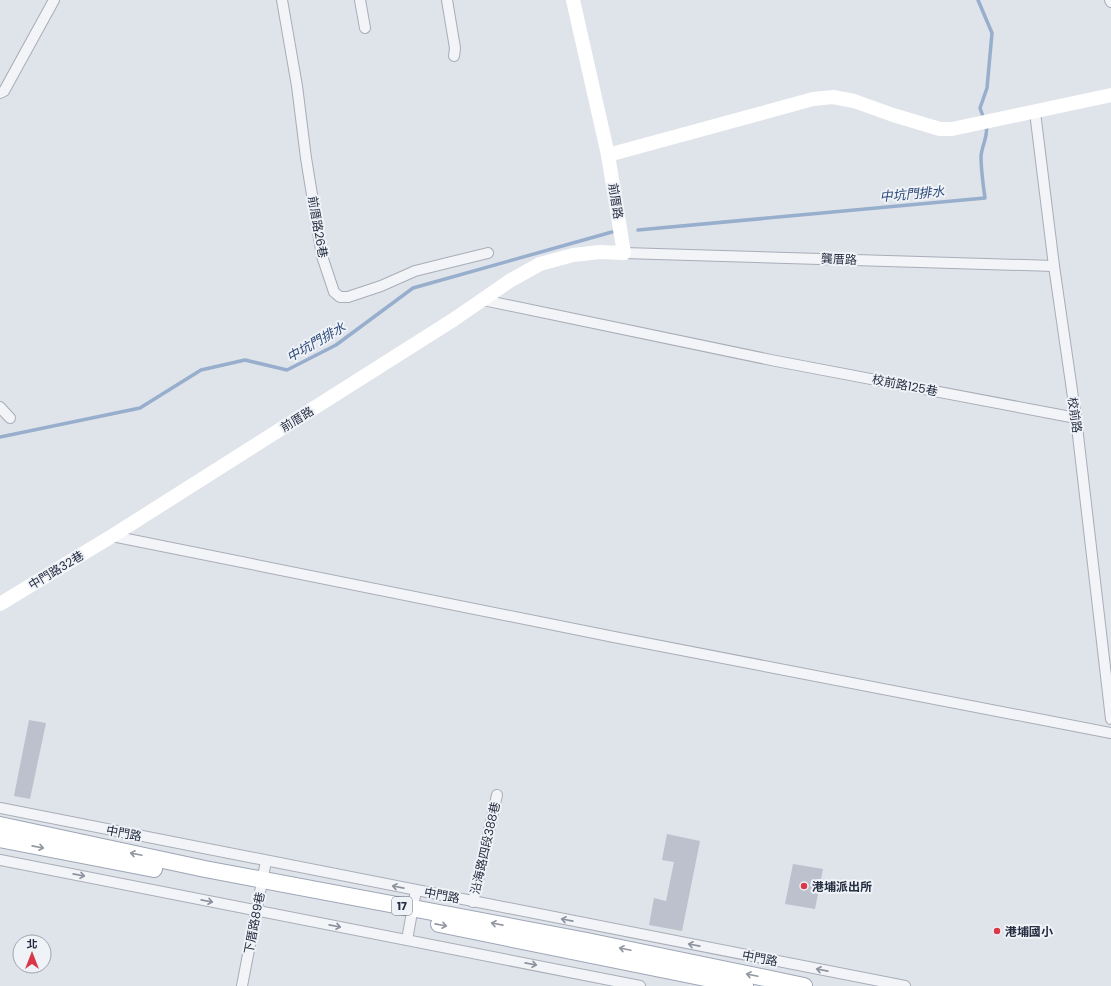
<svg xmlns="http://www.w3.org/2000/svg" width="1111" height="986" font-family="Poppins,'Noto Sans TC',sans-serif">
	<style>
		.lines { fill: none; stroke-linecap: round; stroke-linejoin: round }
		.stream { stroke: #97aecd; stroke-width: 3.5 }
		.building { fill: #bcc1cd }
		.street-casing { stroke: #a8adb8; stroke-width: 12 }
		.primary-casing { stroke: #9da6b6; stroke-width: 18 }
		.street { stroke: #f2f4f8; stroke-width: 10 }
		.secondary { stroke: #fff; stroke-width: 14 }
		.primary { stroke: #fff; stroke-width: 16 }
		.oneway { stroke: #9297a0 }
		.oneway2 { stroke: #8c929d }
		.poi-dot { fill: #da3848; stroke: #eff2f7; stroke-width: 1.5 }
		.labels { text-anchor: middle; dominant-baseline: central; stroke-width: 4; stroke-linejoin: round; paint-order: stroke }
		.shield { fill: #eff2f7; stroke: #626a78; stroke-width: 1 }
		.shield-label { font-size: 11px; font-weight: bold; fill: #262f42 }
		.street-label { font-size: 12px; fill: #262f42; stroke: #eff2f7 }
		.poi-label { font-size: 12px; font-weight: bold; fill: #262f42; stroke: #eff2f7; text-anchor: start }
		.water-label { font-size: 13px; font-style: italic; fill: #2d4b7a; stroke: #eff2f7 }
	</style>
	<rect width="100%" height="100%" fill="#dfe3ea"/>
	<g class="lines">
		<!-- stream -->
		<g class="stream">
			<path d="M 978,0 L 992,33 L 987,88 L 980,108 L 984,119"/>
			<path d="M 638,230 L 985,198 C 983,184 981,170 981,156 C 982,145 989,134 986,124"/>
			<path d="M 0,437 L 140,408 L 201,370 L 245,360 L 287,370 L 336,345 L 413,288 L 612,232"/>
		</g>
	</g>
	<!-- building -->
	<g class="building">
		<path d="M 29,720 L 46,723 L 30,799 L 14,796 Z"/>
		<path d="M 667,834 L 700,841 L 682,931 L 649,925 L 654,898 L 666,901 L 674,862 L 662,860 Z"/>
		<path d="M 793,864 L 823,869 L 815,909 L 785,904 Z"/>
	</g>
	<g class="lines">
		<!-- street casing -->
		<g class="street-casing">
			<g id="street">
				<path d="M 282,0 L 297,86 L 306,158 L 322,256 L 334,292 L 340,297 L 348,297 L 381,286 L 415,271 L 488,253"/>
				<path d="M 360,0 L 365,28"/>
				<path d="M 447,0 L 455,48 L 454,56"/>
				<path d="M 1110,0 L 1111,2"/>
				<path d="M 0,93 L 4,91 L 54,0"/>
				<path d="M 1035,112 L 1054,266 L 1076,418 L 1111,719"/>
				<path d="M 624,253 L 1054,266"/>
				<path d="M 483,300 L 776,361 L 1076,418"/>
				<path d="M 0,407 L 10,418"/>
				<path d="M 112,536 L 614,637 L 1111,733"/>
				<path d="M 0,808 L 905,986"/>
				<path d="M 0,860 L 640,986"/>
				<path d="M 473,902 L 497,795"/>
				<path d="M 407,940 L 416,890"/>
				<path d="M 242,986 L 266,861"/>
			</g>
		</g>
		<!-- primary casing -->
		<g class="primary-casing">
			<g id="primary">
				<path d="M 0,825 L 205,869 L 587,941 L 804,986"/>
				<path d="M 0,839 L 154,869"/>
				<path d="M 439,924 L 745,986"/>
			</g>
		</g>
		<!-- street -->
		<use href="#street" class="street"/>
		<!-- secondary -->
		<g class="secondary">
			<path d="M 608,155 L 813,99 L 833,97 L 854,101 L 893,115 L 940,129 L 952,129 L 1111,95"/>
			<path d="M 0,604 L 112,536 L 453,320 L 511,280 L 540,264 L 573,255 L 600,252 L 624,253 L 608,155 L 573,0"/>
		</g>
		<!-- primary -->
		<use href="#primary" class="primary"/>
	</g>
	<!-- one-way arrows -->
	<defs><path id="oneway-shaft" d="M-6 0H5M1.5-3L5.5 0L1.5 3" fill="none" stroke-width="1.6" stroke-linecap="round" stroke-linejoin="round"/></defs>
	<g class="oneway">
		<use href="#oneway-shaft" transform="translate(38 847) rotate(11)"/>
		<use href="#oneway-shaft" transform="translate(136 854) rotate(-168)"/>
		<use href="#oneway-shaft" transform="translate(497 924) rotate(-169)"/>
		<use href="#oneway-shaft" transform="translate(441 925) rotate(11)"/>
		<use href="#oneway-shaft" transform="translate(625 949) rotate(-168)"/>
		<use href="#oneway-shaft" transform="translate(752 975) rotate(-168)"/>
	</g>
	<g class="oneway2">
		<use href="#oneway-shaft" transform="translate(79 875) rotate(11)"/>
		<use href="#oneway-shaft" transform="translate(398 887) rotate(-169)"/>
		<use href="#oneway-shaft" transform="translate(207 901) rotate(11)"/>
		<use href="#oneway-shaft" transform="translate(567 920) rotate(-169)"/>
		<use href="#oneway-shaft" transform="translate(335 926) rotate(11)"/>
		<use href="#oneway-shaft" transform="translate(694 945) rotate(-169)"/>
		<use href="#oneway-shaft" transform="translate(531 964) rotate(11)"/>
		<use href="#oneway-shaft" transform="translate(822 970) rotate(-169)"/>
	</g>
	<!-- markers -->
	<g class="poi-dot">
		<circle cx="804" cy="886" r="4"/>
		<circle cx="997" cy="931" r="4"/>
	</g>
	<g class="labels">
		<!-- shield labels -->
		<rect class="shield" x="392" y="897" width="20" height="18" rx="3"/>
		<g class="shield-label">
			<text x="402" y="906">17</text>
		</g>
		<!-- street labels -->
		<g class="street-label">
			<text transform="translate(616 201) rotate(81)">前厝路</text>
			<text transform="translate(318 227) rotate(80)">前厝路26巷</text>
			<text transform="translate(839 259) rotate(2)">龔厝路</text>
			<text transform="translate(905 385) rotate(11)">校前路125巷</text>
			<text transform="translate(1075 415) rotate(82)">校前路</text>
			<text transform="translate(297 419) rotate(-32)">前厝路</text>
			<text transform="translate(56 570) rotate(-31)">中門路32巷</text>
			<text transform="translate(124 833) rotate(11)">中門路</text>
			<text transform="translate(485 848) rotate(-77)">沿海路四段388巷</text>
			<text transform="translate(442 895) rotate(11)">中門路</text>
			<text transform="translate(254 923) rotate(-79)">下厝路89巷</text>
			<text transform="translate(760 958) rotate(11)">中門路</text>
		</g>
		<!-- poi labels -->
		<g class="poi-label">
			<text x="812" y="886">港埔派出所</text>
			<text x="1005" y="931">港埔國小</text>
		</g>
		<!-- water labels -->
		<g class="water-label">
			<text transform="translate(912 194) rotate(-5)">中坑門排水</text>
			<text transform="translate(316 342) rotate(-30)">中坑門排水</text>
		</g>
	</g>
	<!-- north arrow -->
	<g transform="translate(32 954)"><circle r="19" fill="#eff2f7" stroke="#9fa4af"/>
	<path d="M0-3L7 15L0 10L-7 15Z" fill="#da3848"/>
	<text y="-6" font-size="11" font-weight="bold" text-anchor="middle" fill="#262f42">北</text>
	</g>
</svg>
